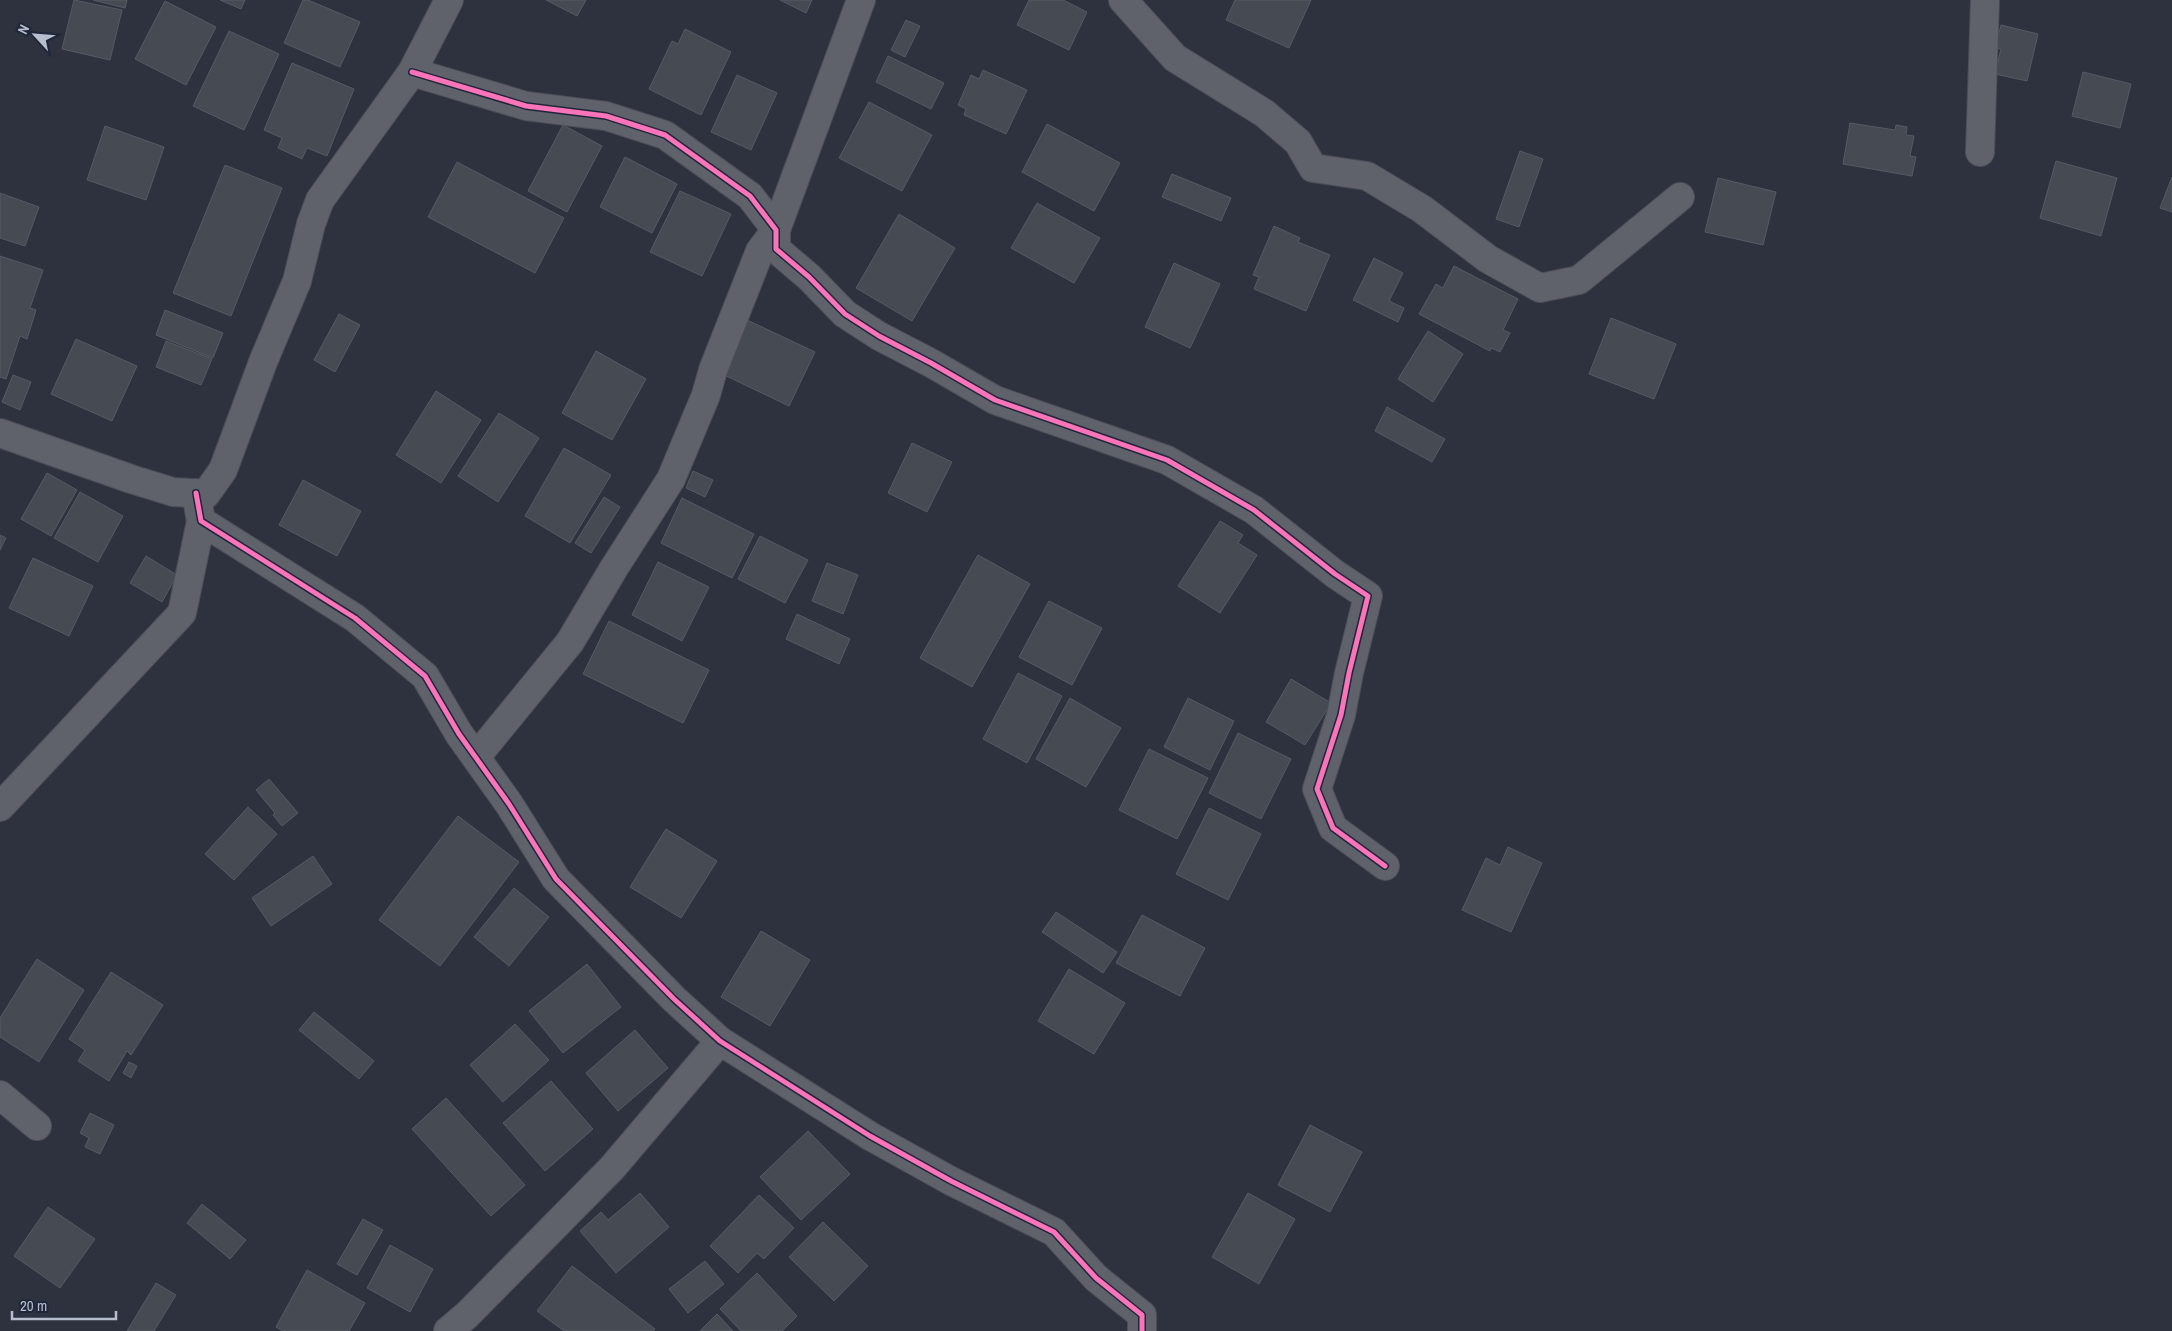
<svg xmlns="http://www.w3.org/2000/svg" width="2172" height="1331" font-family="'Archivo Narrow',sans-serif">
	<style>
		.building { fill: #464a53; stroke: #565a65 }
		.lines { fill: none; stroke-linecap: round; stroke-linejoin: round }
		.minor-casing { stroke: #4b4e57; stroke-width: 30 }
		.minor { stroke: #5f626b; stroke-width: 28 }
		.cycleway-casing { stroke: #20273a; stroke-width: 8 }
		.cycleway { stroke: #fb73b8; stroke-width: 5 }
	</style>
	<rect width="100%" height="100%" fill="#2e323e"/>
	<!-- building -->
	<g class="building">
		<path d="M 74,0 L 122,10 L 110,60 L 62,49 Z"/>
		<path d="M 93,0 L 127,0 L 125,8 Z"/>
		<path d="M 220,0 L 245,0 L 241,9 Z"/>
		<path d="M 303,0 L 308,0 L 360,22 L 340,67 L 284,43 Z"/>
		<path d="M 546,0 L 586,0 L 577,16 Z"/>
		<path d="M 780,0 L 812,0 L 806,13 Z"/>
		<path d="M 1029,0 L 1063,0 L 1087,12 L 1069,50 L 1017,25 Z"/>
		<path d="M 1235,0 L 1311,0 L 1289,48 L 1226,20 Z"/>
		<path d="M 165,1 L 216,27 L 186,85 L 135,59 Z"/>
		<path d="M 906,20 L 920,26 L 905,57 L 891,50 Z"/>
		<path d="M 2001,25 L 2038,34 L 2027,81 L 1995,74 L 2001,49 L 1995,48 Z"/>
		<path d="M 685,29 L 731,52 L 701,115 L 649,89 L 672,41 L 678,44 Z"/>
		<path d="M 229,31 L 279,54 L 244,130 L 193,106 Z"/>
		<path d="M 888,56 L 944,83 L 931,109 L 876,82 Z"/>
		<path d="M 292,63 L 354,89 L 327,156 L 307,148 L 302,159 L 278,148 L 282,138 L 264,130 Z"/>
		<path d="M 983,70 L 1027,90 L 1006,134 L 964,115 L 966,109 L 958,105 L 971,75 L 979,79 Z"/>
		<path d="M 2083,72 L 2131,84 L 2120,128 L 2072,116 Z"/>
		<path d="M 737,75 L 777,93 L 751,150 L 711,132 Z"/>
		<path d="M 869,102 L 932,135 L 902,191 L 839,158 Z"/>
		<path d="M 1850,123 L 1895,130 L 1896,125 L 1907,127 L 1906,135 L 1914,136 L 1910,156 L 1916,157 L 1912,176 L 1843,164 Z"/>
		<path d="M 1047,124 L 1120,163 L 1094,211 L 1022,172 Z"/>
		<path d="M 563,125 L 602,146 L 567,212 L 528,191 Z"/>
		<path d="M 105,126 L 164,147 L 146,200 L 87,180 Z"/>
		<path d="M 1520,151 L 1543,159 L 1519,227 L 1496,219 Z"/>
		<path d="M 625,157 L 677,184 L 652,233 L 600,207 Z"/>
		<path d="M 2056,161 L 2117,178 L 2101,236 L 2040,218 Z"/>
		<path d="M 457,162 L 564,218 L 535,273 L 428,217 Z"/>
		<path d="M 225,165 L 282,188 L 231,316 L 173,293 Z"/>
		<path d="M 1172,174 L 1231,198 L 1221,221 L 1162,197 Z"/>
		<path d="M 2172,177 L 2172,212 L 2160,208 Z"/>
		<path d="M 1718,178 L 1776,192 L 1763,245 L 1705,232 Z"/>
		<path d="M 680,191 L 731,214 L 702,276 L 650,252 Z"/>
		<path d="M 0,193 L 39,207 L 25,246 L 0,238 Z"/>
		<path d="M 1037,203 L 1100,238 L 1074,283 L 1011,248 Z"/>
		<path d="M 899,214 L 955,248 L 912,321 L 856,288 Z"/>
		<path d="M 1274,226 L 1300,238 L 1298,242 L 1330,255 L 1306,311 L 1254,289 L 1259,277 L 1253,275 Z"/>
		<path d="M 0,256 L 43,270 L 30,308 L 36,310 L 27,339 L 20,336 L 6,379 L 0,377 Z"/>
		<path d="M 1374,258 L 1403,273 L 1389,301 L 1404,308 L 1398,322 L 1353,300 Z"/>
		<path d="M 1174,263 L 1220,284 L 1190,348 L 1145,327 Z"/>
		<path d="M 1454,266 L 1518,299 L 1503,330 L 1510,333 L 1500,352 L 1491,348 L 1490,351 L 1419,314 L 1436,284 L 1443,288 Z"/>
		<path d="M 165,310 L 223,333 L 213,358 L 156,335 Z"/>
		<path d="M 339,314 L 360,325 L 335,372 L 314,360 Z"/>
		<path d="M 1611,318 L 1676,344 L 1654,399 L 1589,374 Z"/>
		<path d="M 745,319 L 815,352 L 789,406 L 720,373 Z"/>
		<path d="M 1428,331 L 1463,354 L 1433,402 L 1398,379 Z"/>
		<path d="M 76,339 L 137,366 L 112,421 L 51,394 Z"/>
		<path d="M 166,341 L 212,359 L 201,385 L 156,367 Z"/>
		<path d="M 596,351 L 646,379 L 612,440 L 562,413 Z"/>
		<path d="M 13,375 L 31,382 L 20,410 L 2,402 Z"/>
		<path d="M 436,391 L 481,420 L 441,483 L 396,455 Z"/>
		<path d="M 1387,407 L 1445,439 L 1432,462 L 1375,431 Z"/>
		<path d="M 499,413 L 539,438 L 498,502 L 458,476 Z"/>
		<path d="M 912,443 L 952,462 L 927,512 L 888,493 Z"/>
		<path d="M 564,448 L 611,475 L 570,543 L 525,516 Z"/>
		<path d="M 693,471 L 713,480 L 705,497 L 686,488 Z"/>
		<path d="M 47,473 L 77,490 L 51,536 L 21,519 Z"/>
		<path d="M 303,480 L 361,511 L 337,556 L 279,525 Z"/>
		<path d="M 80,492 L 123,516 L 98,562 L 54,538 Z"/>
		<path d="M 604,497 L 620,507 L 591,553 L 575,543 Z"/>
		<path d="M 682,498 L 754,534 L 732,578 L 661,543 Z"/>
		<path d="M 1220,521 L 1243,535 L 1238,543 L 1257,555 L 1220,613 L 1178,586 Z"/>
		<path d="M 0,535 L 6,538 L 0,550 Z"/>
		<path d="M 760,536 L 808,560 L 785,603 L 738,579 Z"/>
		<path d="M 978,555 L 1030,584 L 972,687 L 920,658 Z"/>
		<path d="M 146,556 L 177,575 L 162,602 L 130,583 Z"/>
		<path d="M 33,558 L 93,586 L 69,636 L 9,608 Z"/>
		<path d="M 658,562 L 709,587 L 682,641 L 632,615 Z"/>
		<path d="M 827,563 L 858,575 L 843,614 L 812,601 Z"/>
		<path d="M 1049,601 L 1102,628 L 1072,685 L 1019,657 Z"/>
		<path d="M 797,614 L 850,639 L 839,664 L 786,639 Z"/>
		<path d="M 609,621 L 709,670 L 683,723 L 583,674 Z"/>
		<path d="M 1018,673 L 1062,696 L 1027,763 L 983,739 Z"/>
		<path d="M 1291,679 L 1331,703 L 1305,745 L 1266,722 Z"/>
		<path d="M 1070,698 L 1121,728 L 1086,787 L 1036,759 Z"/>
		<path d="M 1188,698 L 1234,721 L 1210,770 L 1164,747 Z"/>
		<path d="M 1238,733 L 1291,759 L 1261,819 L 1209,793 Z"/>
		<path d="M 1149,749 L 1208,778 L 1177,839 L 1119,810 Z"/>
		<path d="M 269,779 L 298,813 L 282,826 L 273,815 L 275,813 L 256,790 Z"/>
		<path d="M 248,807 L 277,834 L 234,880 L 205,854 Z"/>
		<path d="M 1209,808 L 1261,834 L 1228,900 L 1176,874 Z"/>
		<path d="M 458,816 L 519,862 L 440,966 L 379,920 Z"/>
		<path d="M 666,829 L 717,861 L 681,918 L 630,887 Z"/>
		<path d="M 1508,847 L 1542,863 L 1511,932 L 1462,910 L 1486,858 L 1500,865 Z"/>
		<path d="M 313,856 L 332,884 L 271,926 L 252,898 Z"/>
		<path d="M 514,888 L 549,917 L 509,966 L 474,937 Z"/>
		<path d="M 1056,912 L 1117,952 L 1103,973 L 1042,932 Z"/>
		<path d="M 1142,915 L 1205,948 L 1180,996 L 1116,963 Z"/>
		<path d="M 761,931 L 810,960 L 770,1026 L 721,997 Z"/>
		<path d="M 37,959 L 84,990 L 39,1062 L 0,1037 L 0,1018 Z"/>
		<path d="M 587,964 L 621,1007 L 563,1053 L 529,1011 Z"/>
		<path d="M 1069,969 L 1125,1003 L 1094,1054 L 1038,1021 Z"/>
		<path d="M 111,972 L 163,1005 L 131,1055 L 127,1051 L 109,1081 L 78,1061 L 85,1050 L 69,1039 Z"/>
		<path d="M 314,1012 L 374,1061 L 359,1079 L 299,1030 Z"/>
		<path d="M 515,1024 L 549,1060 L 503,1102 L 470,1065 Z"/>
		<path d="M 635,1030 L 668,1068 L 618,1111 L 586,1073 Z"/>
		<path d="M 129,1062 L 137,1066 L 131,1078 L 123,1073 Z"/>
		<path d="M 551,1081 L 593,1129 L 545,1171 L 503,1123 Z"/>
		<path d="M 446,1098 L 525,1185 L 491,1216 L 412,1129 Z"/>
		<path d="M 90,1113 L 114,1125 L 100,1154 L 85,1147 L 89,1138 L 80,1133 Z"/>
		<path d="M 1310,1125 L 1362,1152 L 1330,1212 L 1278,1185 Z"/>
		<path d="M 808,1131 L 850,1174 L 801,1220 L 760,1177 Z"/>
		<path d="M 640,1193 L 669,1227 L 616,1273 L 580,1231 L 601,1212 L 608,1220 Z"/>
		<path d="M 1248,1193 L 1295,1219 L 1259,1284 L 1212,1257 Z"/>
		<path d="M 759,1195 L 794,1228 L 764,1259 L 757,1253 L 738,1273 L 710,1246 Z"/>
		<path d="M 202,1204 L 246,1240 L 230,1259 L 187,1223 Z"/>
		<path d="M 48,1207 L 95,1239 L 60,1288 L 14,1256 Z"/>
		<path d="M 363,1219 L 383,1230 L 357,1275 L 337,1264 Z"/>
		<path d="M 823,1222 L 868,1266 L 834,1301 L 789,1257 Z"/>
		<path d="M 390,1245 L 433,1269 L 410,1312 L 367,1288 Z"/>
		<path d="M 705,1261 L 724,1284 L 688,1313 L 669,1289 Z"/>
		<path d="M 572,1266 L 655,1329 L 653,1331 L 564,1331 L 537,1311 Z"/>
		<path d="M 307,1270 L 365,1303 L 349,1331 L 283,1331 L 276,1327 Z"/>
		<path d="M 757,1273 L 797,1316 L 782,1331 L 741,1331 L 720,1309 Z"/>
		<path d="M 156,1283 L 176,1295 L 154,1331 L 127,1331 Z"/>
		<path d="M 717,1314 L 733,1331 L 700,1331 Z"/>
	</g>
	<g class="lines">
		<!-- minor casing -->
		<g class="minor-casing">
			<g id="minor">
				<path d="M 1123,0 L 1175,58 L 1264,113 L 1298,142 L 1313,168 L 1367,176 L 1422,209 L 1488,259 L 1540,288 L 1579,280 L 1680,197"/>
				<path d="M 412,72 L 526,106 L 606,116 L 665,135 L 750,196 L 776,230 L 776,249 L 809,277 L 845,314 L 879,336 L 931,363 L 995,400 L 1167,460 L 1254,510 L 1335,574 L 1368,596 L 1349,673 L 1341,715 L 1317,789 L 1333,828 L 1385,866"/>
				<path d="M 1980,152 L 1985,0"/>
				<path d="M 0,433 L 131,479 L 173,492 L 206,494 L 223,470 L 263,362 L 297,281 L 311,224 L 320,200 L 412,72 L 449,0"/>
				<path d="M 196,493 L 201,521 L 355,618 L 425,676 L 459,734 L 509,804 L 556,879 L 674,999 L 720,1041 L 870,1136 L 951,1181 L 1054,1232 L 1096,1278 L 1142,1315 L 1142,1331"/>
				<path d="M 476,757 L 570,642 L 614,568 L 671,479 L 706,395 L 713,370 L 760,251 L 776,230 L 861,0"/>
				<path d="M 0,807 L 182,613 L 201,521"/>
				<path d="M 0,1095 L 37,1126"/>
				<path d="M 448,1331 L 467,1315 L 612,1168 L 720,1041"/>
			</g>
		</g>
		<!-- minor -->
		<use href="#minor" class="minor"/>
		<!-- cycleway casing -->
		<g class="cycleway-casing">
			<g id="cycleway">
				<path d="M 412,72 L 526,106 L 606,116 L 665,135 L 750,196 L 776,230 L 776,249 L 809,277 L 845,314 L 879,336 L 931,363 L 995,400 L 1167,460 L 1254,510 L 1335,574 L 1368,596 L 1349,673 L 1341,715 L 1317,789 L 1333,828 L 1385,866"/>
				<path d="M 196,493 L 201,521 L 355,618 L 425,676 L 459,734 L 509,804 L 556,879 L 674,999 L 720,1041 L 870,1136 L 951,1181 L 1054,1232 L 1096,1278 L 1142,1315 L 1142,1331"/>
			</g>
		</g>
		<!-- cycleway -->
		<use href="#cycleway" class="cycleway"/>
	</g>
	<!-- north arrow -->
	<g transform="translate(35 35) rotate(296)" stroke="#20273a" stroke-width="4" paint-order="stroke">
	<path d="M0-4L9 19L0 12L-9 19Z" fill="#b9bece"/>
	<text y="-8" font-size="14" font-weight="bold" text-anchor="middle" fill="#b9bece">N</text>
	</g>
	<!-- scale -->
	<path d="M12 1311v8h104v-8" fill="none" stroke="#b9bece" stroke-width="2.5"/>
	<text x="20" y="1311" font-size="15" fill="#b9bece" stroke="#20273a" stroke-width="4" paint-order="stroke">20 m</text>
</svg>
